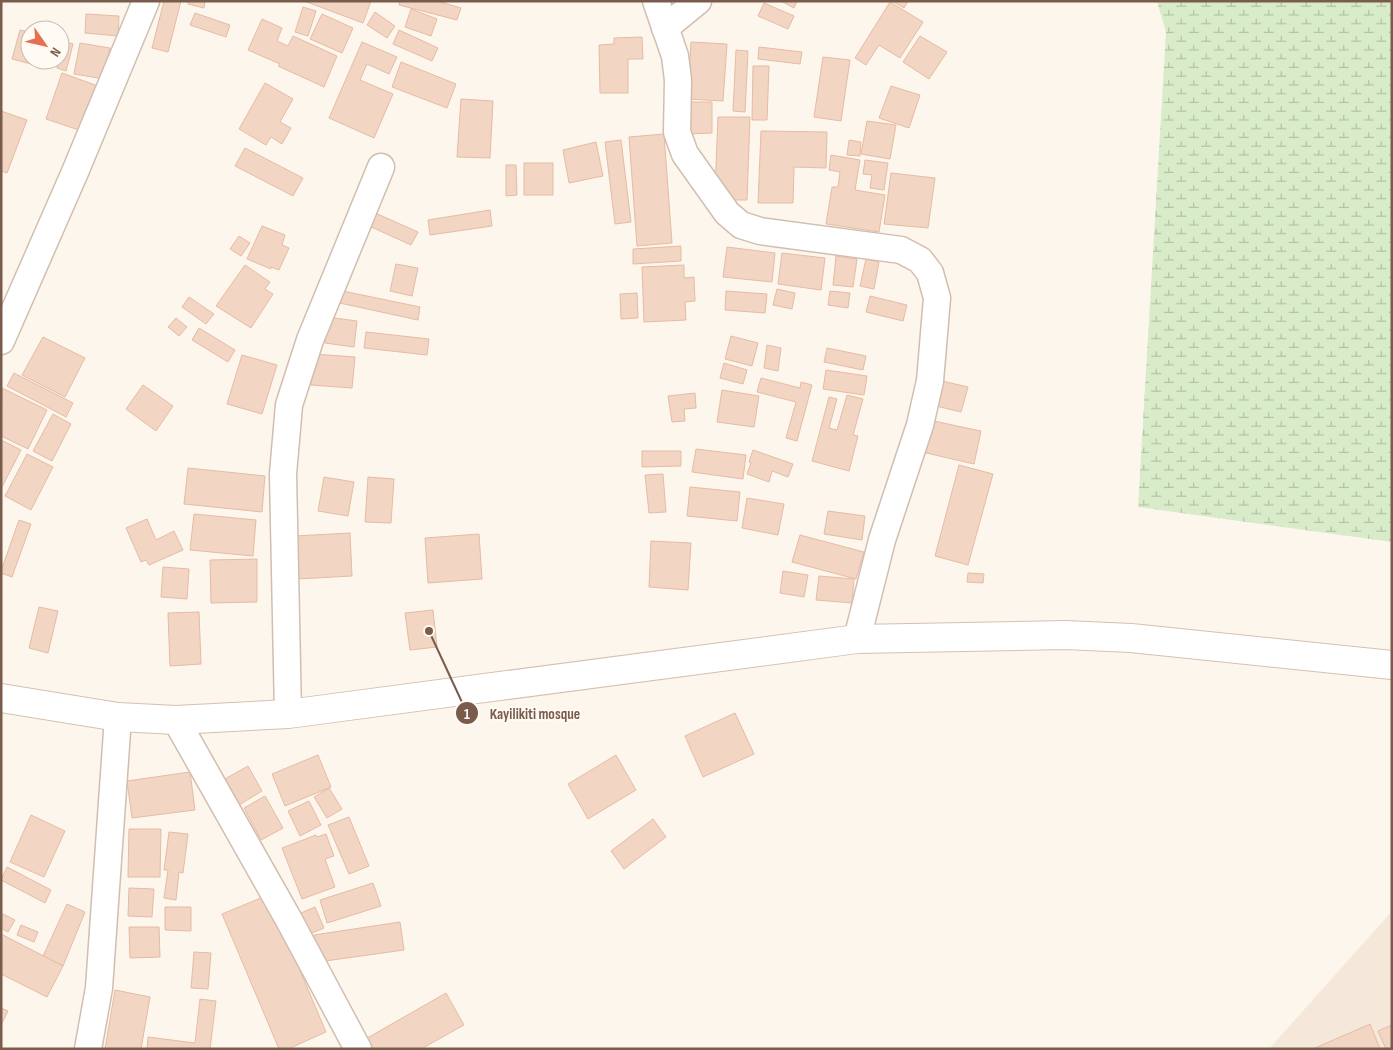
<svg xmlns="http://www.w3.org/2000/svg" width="1393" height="1050" font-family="'Sofia Sans Condensed',sans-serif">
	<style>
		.residential { fill: #f5e8da }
		.wetland { fill: url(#wetland-marsh) }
		.building { fill: #f3d5c3; stroke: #e6bba3 }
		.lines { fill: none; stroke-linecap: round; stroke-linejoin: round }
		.street-casing { stroke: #d1beb0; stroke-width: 29 }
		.secondary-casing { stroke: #d6c0b0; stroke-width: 30 }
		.street { stroke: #fff; stroke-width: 26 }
		.secondary { stroke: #fff; stroke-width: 28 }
		.leader { fill: none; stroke: #7a5c4d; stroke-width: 2 }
		.callout-dot { fill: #7a5c4d; stroke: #fffaf3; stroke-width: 2 }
		.mark-label { font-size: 15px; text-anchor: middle; font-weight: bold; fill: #fff }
		.callout-label { font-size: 15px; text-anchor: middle; font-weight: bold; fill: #7a5c4d; stroke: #fffaf3; stroke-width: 4; stroke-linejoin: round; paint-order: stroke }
	</style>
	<defs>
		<pattern id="wetland-marsh" width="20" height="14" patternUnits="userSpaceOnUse" patternTransform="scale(1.25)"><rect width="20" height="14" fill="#d8ecc9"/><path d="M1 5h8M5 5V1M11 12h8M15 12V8" fill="none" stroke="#b4c2a5"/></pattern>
	</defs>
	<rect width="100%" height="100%" fill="#fdf6ec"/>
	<!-- residential -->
	<path class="residential" d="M 1392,911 L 1392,1049 L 1269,1049 Z"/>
	<!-- wetland -->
	<path class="wetland" d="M 1157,1 L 1392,1 L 1392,542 L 1138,507 L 1166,32 Z"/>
	<!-- building -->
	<g class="building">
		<path d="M 164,1 L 181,1 L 168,52 L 152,48 Z"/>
		<path d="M 189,1 L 205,1 L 204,8 L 188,4 Z"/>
		<path d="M 304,1 L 371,1 L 363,23 Z"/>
		<path d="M 400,1 L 437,1 L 461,8 L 457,20 L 399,5 Z"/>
		<path d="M 781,1 L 797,1 L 794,8 Z"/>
		<path d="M 892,1 L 908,1 L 904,8 Z"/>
		<path d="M 890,2 L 923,22 L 900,58 L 879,45 L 866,65 L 855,58 Z"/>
		<path d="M 764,3 L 794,16 L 788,29 L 758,16 Z"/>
		<path d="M 303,7 L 316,11 L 308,36 L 295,32 Z"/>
		<path d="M 411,9 L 437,19 L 431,36 L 405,27 Z"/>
		<path d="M 375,12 L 395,26 L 387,38 L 367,25 Z"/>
		<path d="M 195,13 L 230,25 L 226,37 L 190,25 Z"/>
		<path d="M 86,14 L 119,16 L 118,36 L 85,33 Z"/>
		<path d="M 322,14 L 353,28 L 342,53 L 310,39 Z"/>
		<path d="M 262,19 L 282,28 L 277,41 L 288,46 L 293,36 L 337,56 L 324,87 L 278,66 L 280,64 L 248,50 Z"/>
		<path d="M 20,30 L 30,32 L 30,60 L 36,60 L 35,65 L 12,59 Z"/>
		<path d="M 399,30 L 438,48 L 432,61 L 393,44 Z"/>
		<path d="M 920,36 L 947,52 L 929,79 L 903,62 Z"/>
		<path d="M 642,37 L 643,59 L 628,59 L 628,93 L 600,93 L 599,45 L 614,44 L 614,38 Z"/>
		<path d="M 64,41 L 73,44 L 66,71 L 57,68 Z"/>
		<path d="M 362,42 L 397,57 L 389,74 L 367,64 L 360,80 L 393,94 L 374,138 L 329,118 Z"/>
		<path d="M 691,42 L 727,44 L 723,101 L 688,99 Z"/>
		<path d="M 80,43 L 110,48 L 104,79 L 74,74 Z"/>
		<path d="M 759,47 L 802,52 L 800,64 L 758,59 Z"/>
		<path d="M 736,50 L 748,51 L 745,112 L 733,111 Z"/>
		<path d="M 823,57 L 850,60 L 841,121 L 814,117 Z"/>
		<path d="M 44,60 L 53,60 L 51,68 L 42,65 Z"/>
		<path d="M 401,62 L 456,84 L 447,108 L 392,87 Z"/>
		<path d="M 753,66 L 769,66 L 767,120 L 752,120 Z"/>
		<path d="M 62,73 L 98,86 L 82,131 L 46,119 Z"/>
		<path d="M 265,83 L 293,99 L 280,122 L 291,128 L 282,144 L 271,137 L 266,145 L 239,129 Z"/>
		<path d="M 891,86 L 920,95 L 909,128 L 879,118 Z"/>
		<path d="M 461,99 L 493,101 L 490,158 L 457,157 Z"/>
		<path d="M 685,102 L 712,102 L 712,133 L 685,134 Z"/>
		<path d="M 1,111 L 27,120 L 7,173 L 1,171 Z"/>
		<path d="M 718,117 L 750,117 L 747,200 L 728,200 L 729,191 L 715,191 Z"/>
		<path d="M 867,121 L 896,125 L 890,159 L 861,154 Z"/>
		<path d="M 761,131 L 827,132 L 826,168 L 794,167 L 793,203 L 758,203 Z"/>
		<path d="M 664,134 L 672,243 L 637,246 L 629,137 Z"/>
		<path d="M 621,140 L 631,222 L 615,224 L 605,142 Z"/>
		<path d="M 849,140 L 861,142 L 860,156 L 847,155 Z"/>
		<path d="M 596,142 L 603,176 L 569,183 L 563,150 Z"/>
		<path d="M 245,148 L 303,178 L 293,196 L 235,166 Z"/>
		<path d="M 831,155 L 860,160 L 855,190 L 885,195 L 879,232 L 826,224 L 832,187 L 838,187 L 840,172 L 829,170 Z"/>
		<path d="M 865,160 L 888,163 L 884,190 L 870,188 L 872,175 L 863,174 Z"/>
		<rect x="524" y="163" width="29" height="32"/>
		<path d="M 506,165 L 516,165 L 517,195 L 506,196 Z"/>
		<path d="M 891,173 L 935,178 L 928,228 L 884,224 Z"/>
		<path d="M 490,210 L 492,226 L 430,235 L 428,220 Z"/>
		<path d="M 373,212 L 418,232 L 411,245 L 367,225 Z"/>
		<path d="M 262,226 L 285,235 L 282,245 L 289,248 L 279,270 L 271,267 L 271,269 L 247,259 Z"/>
		<path d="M 239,236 L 250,243 L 241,256 L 230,249 Z"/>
		<path d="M 681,246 L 681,261 L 633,264 L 633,249 Z"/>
		<path d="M 727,247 L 775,253 L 772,282 L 723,277 Z"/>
		<path d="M 782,253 L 825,258 L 821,290 L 778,284 Z"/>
		<path d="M 836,256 L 857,259 L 853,287 L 833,285 Z"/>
		<path d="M 866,259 L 879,262 L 874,289 L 860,286 Z"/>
		<path d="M 396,264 L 418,268 L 412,296 L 390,291 Z"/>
		<path d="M 245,265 L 270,282 L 265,289 L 273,294 L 251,328 L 216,306 Z"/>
		<path d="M 684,265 L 684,278 L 694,277 L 695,301 L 685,302 L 686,320 L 644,322 L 642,267 Z"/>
		<path d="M 777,289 L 795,293 L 792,309 L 773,305 Z"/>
		<path d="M 338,290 L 420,307 L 418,320 L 335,302 Z"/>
		<path d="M 726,291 L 767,294 L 765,313 L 725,310 Z"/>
		<path d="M 830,291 L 850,293 L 848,308 L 828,305 Z"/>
		<path d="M 637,293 L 638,318 L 621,319 L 620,294 Z"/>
		<path d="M 870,296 L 907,305 L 903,321 L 866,312 Z"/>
		<path d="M 189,297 L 214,314 L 206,324 L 182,307 Z"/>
		<path d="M 327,317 L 357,321 L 354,347 L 325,343 Z"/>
		<path d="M 176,318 L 187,327 L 179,336 L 168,327 Z"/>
		<path d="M 199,328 L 235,350 L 228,362 L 192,340 Z"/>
		<path d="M 366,332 L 429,339 L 427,355 L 364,348 Z"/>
		<path d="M 731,336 L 758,343 L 752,366 L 725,359 Z"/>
		<path d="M 43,337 L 85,358 L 65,397 L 22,375 Z"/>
		<path d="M 767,345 L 781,348 L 778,371 L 764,368 Z"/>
		<path d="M 827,348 L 866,356 L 863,370 L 824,362 Z"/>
		<path d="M 314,354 L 355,357 L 352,388 L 311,385 Z"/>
		<path d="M 242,355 L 277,365 L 262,414 L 227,404 Z"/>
		<path d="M 724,363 L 747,370 L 743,384 L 720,378 Z"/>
		<path d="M 826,370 L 867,376 L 864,395 L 823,389 Z"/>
		<path d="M 14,373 L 73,403 L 66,417 L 7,386 Z"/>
		<path d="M 761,378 L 800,388 L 801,382 L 812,385 L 797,441 L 786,438 L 796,402 L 757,392 Z"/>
		<path d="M 938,380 L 968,387 L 961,412 L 932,405 Z"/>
		<path d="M 143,385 L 173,406 L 156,431 L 126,409 Z"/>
		<path d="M 2,388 L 47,410 L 28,449 L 1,436 Z"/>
		<path d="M 722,390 L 759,396 L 754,427 L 717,422 Z"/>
		<path d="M 695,393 L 696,408 L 684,409 L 685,421 L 672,422 L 668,396 Z"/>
		<path d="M 847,395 L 863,399 L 853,435 L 858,436 L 849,471 L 812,461 L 829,397 L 837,399 L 829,428 L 837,430 Z"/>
		<path d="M 53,414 L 71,424 L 52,461 L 33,451 Z"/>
		<path d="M 929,420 L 981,431 L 974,464 L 922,452 Z"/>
		<path d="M 1,440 L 21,450 L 1,489 Z"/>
		<path d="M 696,449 L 746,455 L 743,479 L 692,472 Z"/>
		<path d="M 753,450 L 793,464 L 788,477 L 772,471 L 769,482 L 747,474 L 751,463 L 749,462 Z"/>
		<path d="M 642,451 L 681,451 L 681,466 L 642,467 Z"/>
		<path d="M 27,454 L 53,467 L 31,510 L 5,496 Z"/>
		<path d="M 959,465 L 993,474 L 968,565 L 935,556 Z"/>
		<path d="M 188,468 L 265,476 L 262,512 L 184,504 Z"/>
		<path d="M 663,474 L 666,512 L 649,513 L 645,475 Z"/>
		<path d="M 324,477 L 354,482 L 348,516 L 318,511 Z"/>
		<path d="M 368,477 L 394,479 L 391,523 L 365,522 Z"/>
		<path d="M 690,487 L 740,492 L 737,521 L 687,516 Z"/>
		<path d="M 747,498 L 784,504 L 778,535 L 742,528 Z"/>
		<path d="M 828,511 L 865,516 L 862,540 L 824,534 Z"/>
		<path d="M 194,514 L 256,520 L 253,556 L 190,550 Z"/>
		<path d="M 147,519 L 156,540 L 174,531 L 183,550 L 149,565 L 146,560 L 141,562 L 126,528 Z"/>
		<path d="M 19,520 L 31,524 L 12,577 L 1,573 L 1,571 Z"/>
		<path d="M 350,533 L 352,576 L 297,579 L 295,536 Z"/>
		<path d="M 479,534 L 482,579 L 428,583 L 425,538 Z"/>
		<path d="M 800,535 L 864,552 L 856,579 L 792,562 Z"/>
		<path d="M 651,541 L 691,543 L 688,590 L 649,587 Z"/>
		<path d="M 257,559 L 257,602 L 211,603 L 210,560 Z"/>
		<path d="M 163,567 L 189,569 L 187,599 L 161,597 Z"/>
		<path d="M 783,571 L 808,575 L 804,597 L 780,593 Z"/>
		<path d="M 968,573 L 984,574 L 983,583 L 967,582 Z"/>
		<path d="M 819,576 L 854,579 L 852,603 L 816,600 Z"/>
		<path d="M 39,607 L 58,611 L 48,653 L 29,648 Z"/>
		<path d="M 433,610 L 437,647 L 410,650 L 405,613 Z"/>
		<path d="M 199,612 L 201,664 L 170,666 L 168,613 Z"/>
		<path d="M 735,713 L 754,754 L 703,777 L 685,736 Z"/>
		<path d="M 318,755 L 331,787 L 285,806 L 272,774 Z"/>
		<path d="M 616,755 L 636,790 L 588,819 L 568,784 Z"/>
		<path d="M 248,766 L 262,791 L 239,805 L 225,779 Z"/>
		<path d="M 190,772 L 195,810 L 132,818 L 127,781 Z"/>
		<path d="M 329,788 L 342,809 L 327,818 L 314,797 Z"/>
		<path d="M 265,796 L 283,828 L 261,840 L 244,808 Z"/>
		<path d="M 309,801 L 321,825 L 300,836 L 288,811 Z"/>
		<path d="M 31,815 L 65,831 L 44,877 L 10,862 Z"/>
		<path d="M 349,817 L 369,866 L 349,874 L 328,825 Z"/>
		<path d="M 653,819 L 666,837 L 624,869 L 611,851 Z"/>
		<path d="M 129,829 L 161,829 L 160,877 L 128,877 Z"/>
		<path d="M 169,832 L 188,834 L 183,873 L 179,872 L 176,900 L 164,898 L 168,870 L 164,870 Z"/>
		<path d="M 326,834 L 334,856 L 325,859 L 335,887 L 302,899 L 282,848 L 316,835 L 317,837 Z"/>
		<path d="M 7,867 L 51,890 L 45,903 L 1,880 Z"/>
		<path d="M 373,883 L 381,906 L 327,923 L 320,900 Z"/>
		<path d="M 129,888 L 154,889 L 152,917 L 128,916 Z"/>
		<path d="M 268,895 L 326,1032 L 288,1049 L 279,1049 L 222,914 Z"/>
		<path d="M 67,904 L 85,912 L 63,966 L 43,956 Z"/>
		<path d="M 165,907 L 191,907 L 191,931 L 165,930 Z"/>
		<path d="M 315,907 L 324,928 L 305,936 L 296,915 Z"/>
		<path d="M 1,913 L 15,920 L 8,932 L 1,928 Z"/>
		<path d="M 400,922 L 404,950 L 318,962 L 314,935 Z"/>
		<path d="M 21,925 L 38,932 L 34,942 L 17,935 Z"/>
		<path d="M 129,927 L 159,927 L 160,957 L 130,958 Z"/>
		<path d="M 1,934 L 63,966 L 47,997 L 1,974 Z"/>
		<path d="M 194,952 L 211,953 L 208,989 L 191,988 Z"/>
		<path d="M 115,990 L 150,997 L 141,1049 L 105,1049 Z"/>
		<path d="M 446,993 L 464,1025 L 421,1049 L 366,1049 L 362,1041 Z"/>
		<path d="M 200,999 L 216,1001 L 210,1049 L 147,1049 L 148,1037 L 195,1043 Z"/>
		<path d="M 1,1008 L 8,1011 L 1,1025 Z"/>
		<path d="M 1370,1024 L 1380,1049 L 1313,1049 Z"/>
		<path d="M 1392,1025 L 1392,1049 L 1386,1049 L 1378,1031 Z"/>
	</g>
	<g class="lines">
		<!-- street casing -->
		<g class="street-casing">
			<g id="street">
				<path d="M 656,1 L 675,56 L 678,80 L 677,132 L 685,154 L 727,213 L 741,225 L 760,231 L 901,250 L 920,260 L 930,273 L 937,298 L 930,381 L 920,425 L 882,540 L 857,639"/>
				<path d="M 665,28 L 698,1"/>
				<path d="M 1,341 L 75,172 L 146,1"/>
				<path d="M 288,714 L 283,474 L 289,405 L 310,340 L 381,167"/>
				<path d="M 176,720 L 289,920 L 358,1049"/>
				<path d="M 88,1049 L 99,988 L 118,717"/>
			</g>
		</g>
		<!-- secondary casing -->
		<g class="secondary-casing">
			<path id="secondary" d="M 1,698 L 118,717 L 176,720 L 288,714 L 857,639 L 1065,635 L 1131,638 L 1392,665"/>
		</g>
		<!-- street -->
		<use href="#street" class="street"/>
		<!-- secondary -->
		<use href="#secondary" class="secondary"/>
	</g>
	<!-- callouts -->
	<path class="leader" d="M429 631L467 713"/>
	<g class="callout-dot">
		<circle cx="429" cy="631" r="5"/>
		<circle cx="467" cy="713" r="12"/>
	</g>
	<g class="mark-label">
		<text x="467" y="719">1</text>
	</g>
	<g class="callout-label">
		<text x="535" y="719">Kayilikiti mosque</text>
	</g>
	<!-- border -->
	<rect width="1393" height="1050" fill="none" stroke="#7a5c4d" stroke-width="5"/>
	<!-- north arrow -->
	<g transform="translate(45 45) rotate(124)"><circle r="24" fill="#fffaf3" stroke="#cabbb1"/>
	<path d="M0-4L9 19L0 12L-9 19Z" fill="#e76f51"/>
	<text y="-8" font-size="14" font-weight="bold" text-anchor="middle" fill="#7a5c4d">N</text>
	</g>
</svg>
